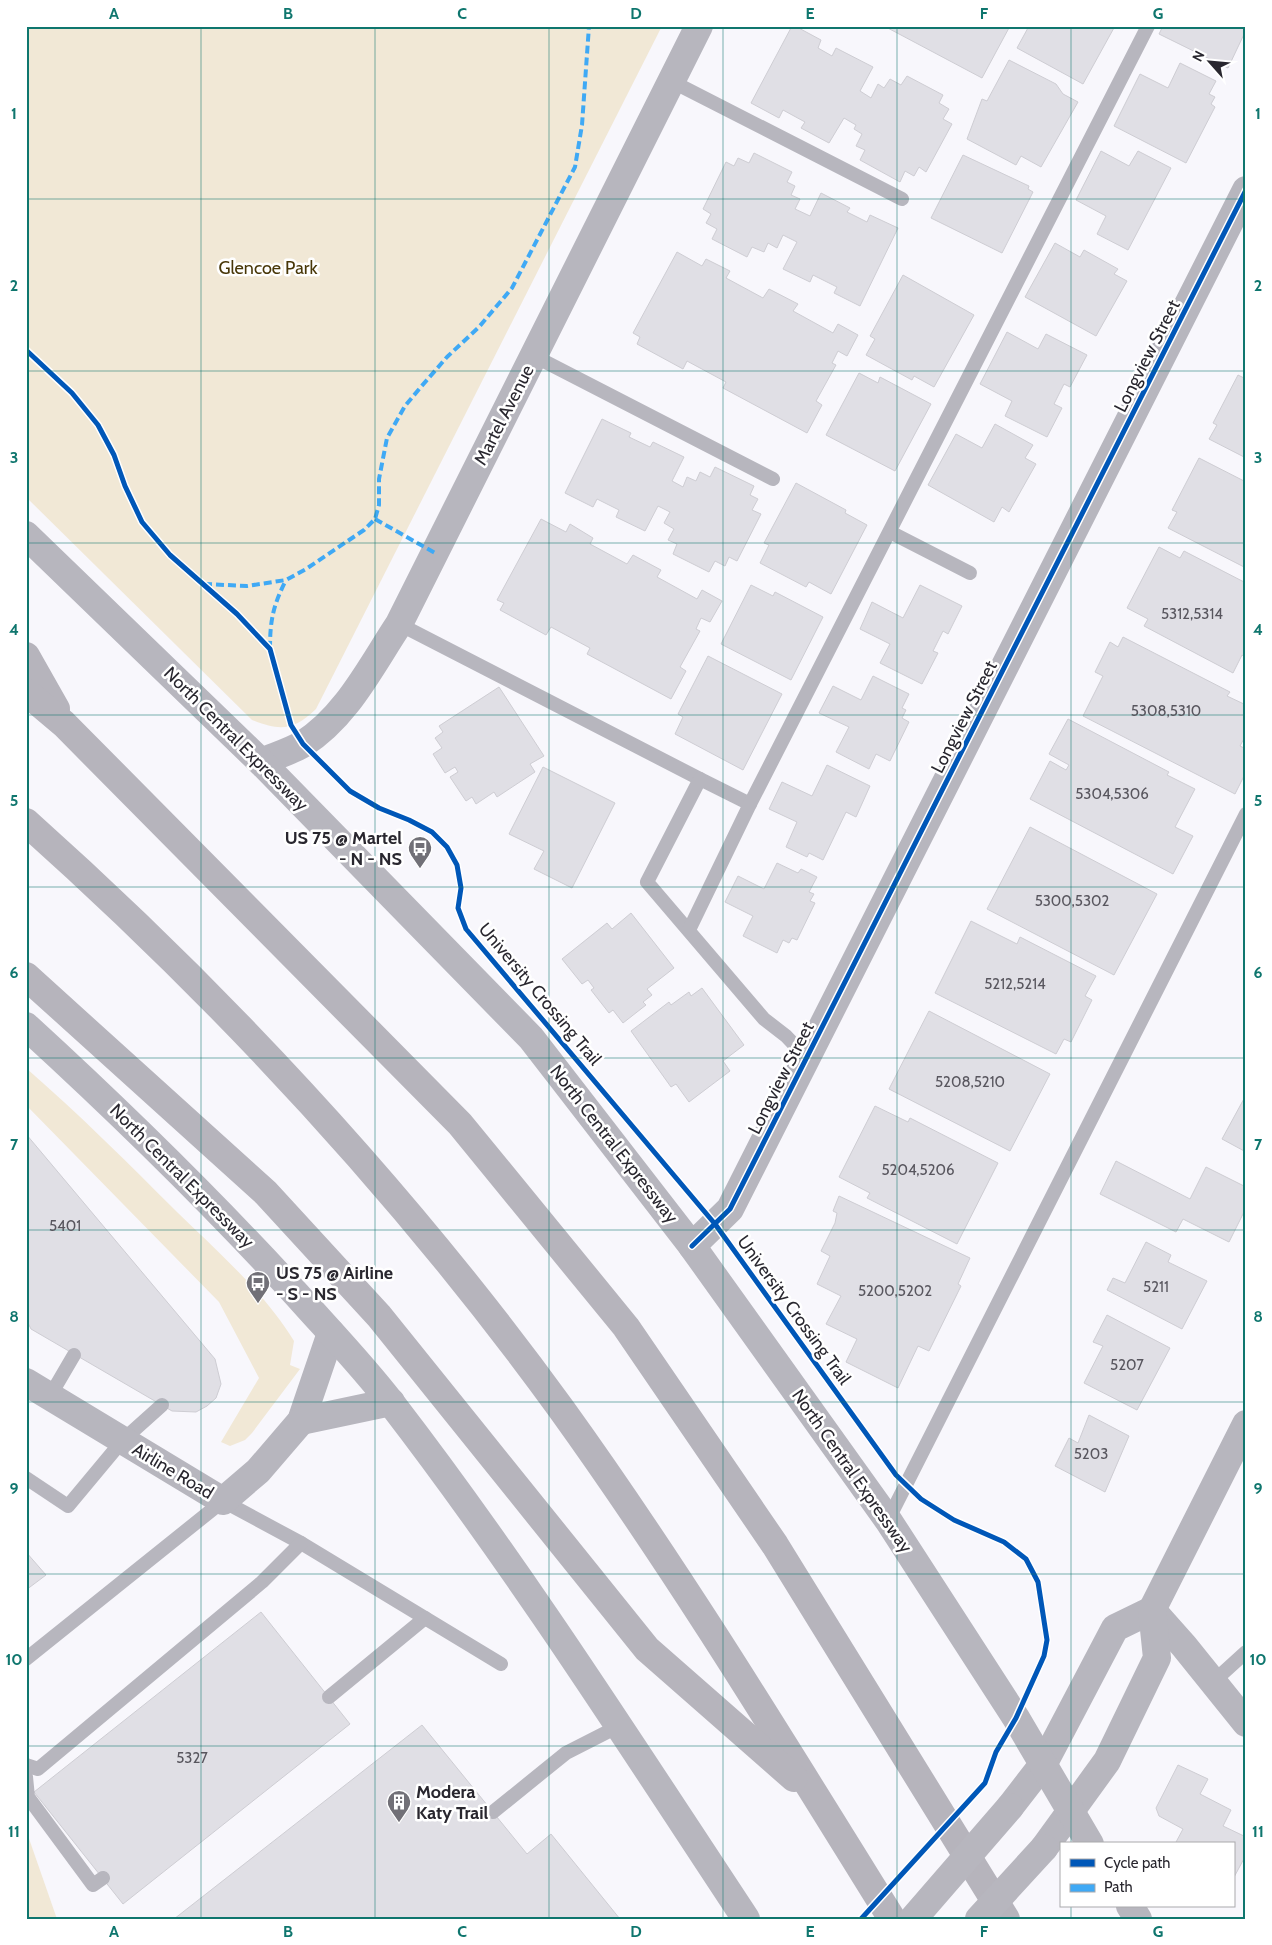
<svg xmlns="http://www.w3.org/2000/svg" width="1272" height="1945" font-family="Cabin,sans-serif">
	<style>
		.green { fill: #f1e8d6 }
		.building { fill: #e0dfe5; stroke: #cecdd3 }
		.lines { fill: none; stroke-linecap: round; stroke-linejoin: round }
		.service { stroke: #b7b6be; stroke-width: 14 }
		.minor { stroke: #b7b6be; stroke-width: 28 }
		.tertiary { stroke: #b7b6be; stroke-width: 28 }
		.secondary { stroke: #b7b6be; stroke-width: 28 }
		.motorway { stroke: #b6b4bc; stroke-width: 28 }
		.tertiary-bridge { stroke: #b7b6be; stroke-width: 28 }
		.quiet { stroke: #3fa9f5; stroke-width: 4; stroke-dasharray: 8 4; stroke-linecap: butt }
		.cycleway-casing { stroke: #fff; stroke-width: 8 }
		.cycleway { stroke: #0057b8; stroke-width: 5 }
		.grid { fill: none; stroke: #0f766e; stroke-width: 1; stroke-opacity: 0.55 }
		.labels { text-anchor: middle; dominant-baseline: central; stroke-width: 5; stroke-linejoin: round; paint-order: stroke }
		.number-label { font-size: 15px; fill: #58565e }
		.park-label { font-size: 18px; fill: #483708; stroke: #fff }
		.street-label { font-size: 18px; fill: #29272f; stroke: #fff }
		.poi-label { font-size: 18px; font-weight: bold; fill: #29272f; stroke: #fff; text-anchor: start }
		.neatline { fill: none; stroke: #0f766e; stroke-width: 2 }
		.grid-label { font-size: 16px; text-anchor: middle; font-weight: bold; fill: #0f766e }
	</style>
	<rect width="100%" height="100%" fill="#f8f7fc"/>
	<!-- green -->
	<g class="green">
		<path d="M 26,26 L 662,26 L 316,709 C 293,731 280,731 252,720 L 26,497 Z"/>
		<path d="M 26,1068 C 79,1114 128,1163 177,1212 C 218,1252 264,1292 294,1341 L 290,1365 L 300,1369 L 252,1433 L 245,1440 L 230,1446 L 221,1442 L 259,1378 L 219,1302 L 26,1105 Z"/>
		<path d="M 26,1830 L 57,1919 L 26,1919 Z"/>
	</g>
	<!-- building -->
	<g class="building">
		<path d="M 792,26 L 795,26 L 821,40 L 818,48 L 832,56 L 836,48 L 873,67 L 860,91 L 871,98 L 878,84 L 884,88 L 890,79 L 901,85 L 907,76 L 943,95 L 939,103 L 949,109 L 943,119 L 952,124 L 926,172 L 919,167 L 914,176 L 905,171 L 900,182 L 860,160 L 865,150 L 856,146 L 862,134 L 854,129 L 856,125 L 844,118 L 829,143 L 801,128 L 805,122 L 783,110 L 779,118 L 751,103 Z"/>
		<path d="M 884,26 L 1010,26 L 982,78 Z"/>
		<path d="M 1029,26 L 1115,26 L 1083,84 L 1017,48 Z"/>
		<path d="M 1163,26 L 1246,26 L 1246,30 L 1228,68 L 1159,34 Z"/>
		<path d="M 1009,60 L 1056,84 L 1063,94 L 1078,102 L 1041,167 L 1021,156 L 1016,165 L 967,139 L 982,99 L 987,101 Z"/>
		<path d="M 1180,63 L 1216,81 L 1209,94 L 1215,97 L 1211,104 L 1215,107 L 1186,163 L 1114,126 L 1140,74 L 1168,88 Z"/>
		<path d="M 1101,151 L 1129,166 L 1138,151 L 1171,168 L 1128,250 L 1097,234 L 1106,216 L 1076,200 Z"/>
		<path d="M 754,153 L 792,172 L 787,182 L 795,186 L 791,195 L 800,199 L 795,209 L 810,216 L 821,193 L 850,208 L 847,212 L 867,222 L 870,215 L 898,228 L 860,306 L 834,293 L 837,287 L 813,275 L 810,282 L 783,269 L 797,242 L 783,235 L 777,248 L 768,243 L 764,252 L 752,247 L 747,257 L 712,239 L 717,229 L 706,223 L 711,214 L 703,209 L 726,162 L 734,166 L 738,158 L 749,163 Z"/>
		<path d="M 963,155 L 1029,186 L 1028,189 L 1033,192 L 1002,253 L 931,218 Z"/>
		<path d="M 1055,243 L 1080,257 L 1084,250 L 1118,269 L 1114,274 L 1127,281 L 1096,336 L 1025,297 Z"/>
		<path d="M 677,252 L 702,266 L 706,259 L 730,271 L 726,278 L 763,298 L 769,289 L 798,304 L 793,311 L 833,333 L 838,324 L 858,335 L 847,356 L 838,351 L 832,363 L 836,365 L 816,401 L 822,405 L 807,433 L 723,388 L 726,382 L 687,361 L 683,369 L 637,344 L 640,337 L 633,333 Z"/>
		<path d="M 903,275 L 974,315 L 934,387 L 914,376 L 912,380 L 866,355 L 875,339 L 870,336 Z"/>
		<path d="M 1007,332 L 1038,349 L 1046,334 L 1087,355 L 1070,387 L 1064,384 L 1054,404 L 1062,408 L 1047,437 L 1005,416 L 1012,401 L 980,384 Z"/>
		<path d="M 859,373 L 878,383 L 880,377 L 931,404 L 895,471 L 826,435 Z"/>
		<path d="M 1238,375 L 1246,379 L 1246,458 L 1209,439 L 1217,425 L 1213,423 Z"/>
		<path d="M 602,419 L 631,433 L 629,437 L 650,447 L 653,442 L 684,457 L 672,481 L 683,487 L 687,477 L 696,481 L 700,472 L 710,477 L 715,467 L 754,486 L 750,495 L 758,499 L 752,510 L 761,514 L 737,561 L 729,557 L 725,566 L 715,561 L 709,572 L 673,554 L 677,544 L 668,540 L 674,529 L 664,523 L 670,512 L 658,506 L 645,531 L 616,517 L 619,510 L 597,499 L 593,507 L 565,493 Z"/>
		<path d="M 995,424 L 1033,445 L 1025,458 L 1036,464 L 1009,512 L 1002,507 L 994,522 L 928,485 L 956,434 L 982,448 Z"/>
		<path d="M 1199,458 L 1246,482 L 1246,568 L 1168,528 L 1177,512 L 1172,510 Z"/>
		<path d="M 796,483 L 846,510 L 845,513 L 867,525 L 831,594 L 809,582 L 806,587 L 760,563 L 769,545 L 764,543 Z"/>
		<path d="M 541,519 L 566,532 L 570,524 L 593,538 L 590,544 L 627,564 L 633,555 L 661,570 L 657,577 L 697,599 L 702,590 L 722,601 L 710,622 L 701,618 L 696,629 L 700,631 L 680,667 L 686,671 L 671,699 L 587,654 L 590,648 L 551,627 L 546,635 L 500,610 L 504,603 L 497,600 Z"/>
		<path d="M 1159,547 L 1180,558 L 1184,551 L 1246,583 L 1246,658 L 1242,655 L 1233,673 L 1144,626 L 1148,619 L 1127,608 Z"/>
		<path d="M 751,585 L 773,596 L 775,592 L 823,617 L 791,680 L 721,644 Z"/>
		<path d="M 920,585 L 962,606 L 948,634 L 943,631 L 933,651 L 938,653 L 922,684 L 880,663 L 890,644 L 860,629 L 872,602 L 903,618 Z"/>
		<path d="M 1123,637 L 1230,692 L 1227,696 L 1246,705 L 1246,735 L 1240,746 L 1246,749 L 1246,772 L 1235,794 L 1083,716 L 1103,676 L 1095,672 L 1110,642 L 1118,647 Z"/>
		<path d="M 708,656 L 782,694 L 743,770 L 675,734 L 683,717 L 678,714 Z"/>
		<path d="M 873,676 L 909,694 L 902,708 L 906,710 L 902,718 L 909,722 L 890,761 L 876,754 L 869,769 L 836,752 L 849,727 L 819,713 L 833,686 L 861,700 Z"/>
		<path d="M 499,687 L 544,756 L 530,764 L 535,772 L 497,797 L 494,792 L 476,804 L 472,797 L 466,801 L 450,777 L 458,772 L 455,767 L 445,773 L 433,754 L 442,748 L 435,738 L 443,732 L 439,726 Z"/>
		<path d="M 1068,719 L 1169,772 L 1167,775 L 1195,789 L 1175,827 L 1193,836 L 1173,874 L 1030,799 L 1050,761 L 1066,770 L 1069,765 L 1049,754 Z"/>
		<path d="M 827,765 L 870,786 L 856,817 L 846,812 L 823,860 L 809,853 L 807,857 L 786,847 L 797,822 L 769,809 L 782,782 L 812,796 Z"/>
		<path d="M 543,767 L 615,803 L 572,888 L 534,869 L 544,851 L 509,834 Z"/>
		<path d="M 1030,827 L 1157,894 L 1114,975 L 987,909 Z"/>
		<path d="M 777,863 L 798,873 L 801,869 L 817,877 L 809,892 L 814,894 L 810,901 L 815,903 L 797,940 L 792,938 L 789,943 L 783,940 L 777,953 L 743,936 L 753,916 L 725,902 L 738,876 L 764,889 Z"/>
		<path d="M 631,913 L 674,968 L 647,989 L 652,995 L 643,1002 L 646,1005 L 623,1023 L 613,1010 L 609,1013 L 591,990 L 594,988 L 588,980 L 582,984 L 562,959 L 607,923 L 612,929 Z"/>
		<path d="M 971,921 L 1017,944 L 1020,937 L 1096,976 L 1085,996 L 1092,1000 L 1071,1042 L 1064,1039 L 1056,1054 L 935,993 Z"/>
		<path d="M 702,988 L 744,1045 L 723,1061 L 730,1071 L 689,1102 L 676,1084 L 671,1087 L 631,1031 L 669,1002 L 671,1005 L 689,992 L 691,996 Z"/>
		<path d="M 929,1011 L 1050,1074 L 1010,1151 L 889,1089 Z"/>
		<path d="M 1246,1095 L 1246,1152 L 1222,1139 Z"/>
		<path d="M 875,1106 L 908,1122 L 910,1118 L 998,1163 L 957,1244 L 867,1198 L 870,1193 L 839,1177 Z"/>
		<path d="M 26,1134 L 215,1359 L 221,1384 L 216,1398 L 207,1406 L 196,1412 L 172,1411 L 31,1329 L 26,1319 Z"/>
		<path d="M 1116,1161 L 1190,1199 L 1206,1167 L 1246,1187 L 1246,1208 L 1229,1242 L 1183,1219 L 1176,1232 L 1100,1194 Z"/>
		<path d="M 839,1196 L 970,1258 L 958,1284 L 961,1286 L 929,1351 L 918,1346 L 898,1388 L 846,1362 L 857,1339 L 826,1324 L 841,1296 L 817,1284 L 830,1256 L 821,1251 L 835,1223 L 837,1213 L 833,1211 Z"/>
		<path d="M 1146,1242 L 1171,1255 L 1168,1262 L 1207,1281 L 1182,1329 L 1107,1290 L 1113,1278 L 1125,1283 Z"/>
		<path d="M 1107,1315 L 1170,1348 L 1137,1410 L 1084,1383 L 1103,1346 L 1093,1342 Z"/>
		<path d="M 1089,1415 L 1129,1436 L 1105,1492 L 1055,1466 L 1069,1438 L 1078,1443 Z"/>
		<path d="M 26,1552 L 46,1575 L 26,1590 Z"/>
		<path d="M 261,1612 L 350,1724 L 123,1904 L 34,1792 Z"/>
		<path d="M 422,1725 L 527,1854 L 551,1834 L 620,1919 L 174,1919 Z"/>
		<path d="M 1178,1765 L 1208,1779 L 1200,1794 L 1231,1810 L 1223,1826 L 1246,1837 L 1246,1855 L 1233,1879 L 1233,1844 L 1175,1844 L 1183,1829 L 1159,1816 L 1156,1808 Z"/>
	</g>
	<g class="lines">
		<!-- service -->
		<g class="service">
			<path d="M 671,81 L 902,199"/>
			<path d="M 534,356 L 773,479"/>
			<path d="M 890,532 L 970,573"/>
			<path d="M 399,624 L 700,779"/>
			<path d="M 750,804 L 700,779 L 647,882 L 764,1019 L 786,1036 L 807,1058"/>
			<path d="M 689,930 L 750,804 L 1148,26"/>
			<path d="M 50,1396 L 74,1355"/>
			<path d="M 26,1478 L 68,1506 L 123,1440 L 162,1405"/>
			<path d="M 888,1520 L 1246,814"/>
			<path d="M 26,1659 L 223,1501 L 301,1543 L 501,1664"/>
			<path d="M 1213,1682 L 1246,1652"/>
			<path d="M 329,1697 L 425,1618"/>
			<path d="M 26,1765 L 38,1769 L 262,1582 L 301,1543"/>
			<path d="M 26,1777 L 28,1797 L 93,1885 L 103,1878"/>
			<path d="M 493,1812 L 566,1753 L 619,1726"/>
		</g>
		<!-- minor -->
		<g class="minor">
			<path d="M 261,762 C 275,756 291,751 303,744 C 347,716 371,666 399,624 L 699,26"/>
			<path d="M 692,1246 L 730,1209 L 1246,190"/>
			<path d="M 26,1382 L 223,1501 L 258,1471 L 301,1421 L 331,1333"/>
			<path d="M 301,1421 L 391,1402"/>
			<path d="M 1152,1610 L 1184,1646 L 1246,1723"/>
		</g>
		<!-- tertiary -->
		<g class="tertiary">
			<path d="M 1010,1807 L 1044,1763 L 1115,1628 L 1152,1610"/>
			<path d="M 1044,1848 L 1107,1761 L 1157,1658 L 1152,1610 L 1246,1424"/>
		</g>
		<!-- secondary -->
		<g class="secondary">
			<path d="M 26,535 L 261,762 L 531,1038 L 692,1246 L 888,1520 L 1016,1718 L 1090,1844"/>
			<path d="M 26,1026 C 120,1112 211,1201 297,1295 C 329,1331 363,1366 392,1404 C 519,1569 631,1745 746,1919"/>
			<path d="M 1130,1906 L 1138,1919"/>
		</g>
		<!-- motorway -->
		<g class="motorway">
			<path d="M 26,656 L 56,709"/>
			<path d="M 26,692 L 64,724 L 460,1124 L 626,1327 L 775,1545 L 1006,1919"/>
			<path d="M 26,822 C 224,999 406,1195 562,1410 C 680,1574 785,1747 892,1919"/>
			<path d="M 26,976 L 266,1193 L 379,1316 L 647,1649 L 794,1778"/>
		</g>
		<!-- tertiary-bridge -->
		<g class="tertiary-bridge">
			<path d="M 913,1919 L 1010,1807"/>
			<path d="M 979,1919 L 1044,1848"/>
		</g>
		<!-- quiet -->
		<g class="quiet">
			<path d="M 375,519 L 435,553"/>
			<path d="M 204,584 L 247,586 L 286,580 L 306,569 L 364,530 L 375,519 L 379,505 L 379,479 L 387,438 L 405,406 L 420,388 L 447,357 L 479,327 L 512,288 L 575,167 L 582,125 L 589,26"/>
			<path d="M 270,649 C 270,620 273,606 286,580"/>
		</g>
		<!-- cycleway casing -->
		<g class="cycleway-casing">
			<g id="cycleway">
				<path d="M 26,350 L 72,393 L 98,425 L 114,455 L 125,486 L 142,522 L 170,555 L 237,614 L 270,649 L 291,725 L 303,744 L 350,791 L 379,808 L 409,820 L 432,832 L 447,847 L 457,865 L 461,888 L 458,908 L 466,929 L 715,1224 L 896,1475 L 921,1499 L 954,1520 L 1004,1542 L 1026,1559 L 1038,1582 L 1047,1640 L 1044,1656 L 1016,1718 L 996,1752 L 985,1783 L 861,1919"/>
				<path d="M 692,1246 L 730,1209 L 1246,190"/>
			</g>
		</g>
		<!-- cycleway -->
		<use href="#cycleway" class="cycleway"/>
	</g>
	<!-- grid -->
	<path class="grid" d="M 201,26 L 201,1919M 375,26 L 375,1919M 549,26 L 549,1919M 723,26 L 723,1919M 897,26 L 897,1919M 1071,26 L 1071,1844M 26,199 L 1246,199M 26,371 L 1246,371M 26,543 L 1246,543M 26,715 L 1246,715M 26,887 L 1246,887M 26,1058 L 1246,1058M 26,1230 L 1246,1230M 26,1402 L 1246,1402M 26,1574 L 1246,1574M 26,1746 L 1246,1746M 1071,1906 L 1071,1919"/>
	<!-- icons -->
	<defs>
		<g id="bus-pin" transform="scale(1.25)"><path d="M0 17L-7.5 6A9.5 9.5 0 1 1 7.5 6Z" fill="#717077" stroke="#fff"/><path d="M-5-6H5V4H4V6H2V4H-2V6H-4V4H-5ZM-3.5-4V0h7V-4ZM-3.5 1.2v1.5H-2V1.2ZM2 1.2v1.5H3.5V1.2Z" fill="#fff"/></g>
		<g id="building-pin" transform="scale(1.25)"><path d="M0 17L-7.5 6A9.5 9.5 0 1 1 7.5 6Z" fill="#717077" stroke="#fff"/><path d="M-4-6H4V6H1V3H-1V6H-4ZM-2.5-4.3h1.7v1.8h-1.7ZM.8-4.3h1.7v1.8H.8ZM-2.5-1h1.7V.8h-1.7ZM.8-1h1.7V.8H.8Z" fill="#fff"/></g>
	</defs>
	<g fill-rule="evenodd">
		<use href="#bus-pin" x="420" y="848"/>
		<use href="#bus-pin" x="258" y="1283"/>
		<use href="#building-pin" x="399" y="1802"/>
	</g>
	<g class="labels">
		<!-- number labels -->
		<g class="number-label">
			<text x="1192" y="614">5312,5314</text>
			<text x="1166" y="711">5308,5310</text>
			<text x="1112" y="794">5304,5306</text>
			<text x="1072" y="901">5300,5302</text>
			<text x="1015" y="984">5212,5214</text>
			<text x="970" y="1082">5208,5210</text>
			<text x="918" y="1170">5204,5206</text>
			<text x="65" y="1226">5401</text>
			<text x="1156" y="1287">5211</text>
			<text x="895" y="1291">5200,5202</text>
			<text x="1127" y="1365">5207</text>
			<text x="1091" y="1454">5203</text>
			<text x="192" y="1758">5327</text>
		</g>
		<!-- park labels -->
		<g class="park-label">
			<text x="268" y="268">Glencoe Park</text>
		</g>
		<!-- street labels -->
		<g class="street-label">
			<text transform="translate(1147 356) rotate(-63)">Longview Street</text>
			<text transform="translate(504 415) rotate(-63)">Martel Avenue</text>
			<text transform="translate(964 717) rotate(-63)">Longview Street</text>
			<text transform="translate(236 739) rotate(45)">North Central Expressway</text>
			<text transform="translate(540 994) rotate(50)">University Crossing Trail</text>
			<text transform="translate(781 1078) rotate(-63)">Longview Street</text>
			<text transform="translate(614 1144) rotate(52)">North Central Expressway</text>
			<text transform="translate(182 1176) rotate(45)">North Central Expressway</text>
			<text transform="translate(794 1310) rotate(54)">University Crossing Trail</text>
			<text transform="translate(173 1471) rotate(31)">Airline Road</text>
			<text transform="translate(852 1471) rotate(55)">North Central Expressway</text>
		</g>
		<!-- poi labels -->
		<g class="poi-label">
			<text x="402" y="838" text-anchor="end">US 75 @ Martel<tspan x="402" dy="21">- N - NS</tspan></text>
			<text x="276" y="1273">US 75 @ Airline<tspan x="276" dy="21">- S - NS</tspan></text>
			<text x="416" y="1792">Modera<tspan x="416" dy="21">Katy Trail</tspan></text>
		</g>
	</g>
	<!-- border -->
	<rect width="1272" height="1945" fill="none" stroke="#ffffff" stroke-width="55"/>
	<!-- legend -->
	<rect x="1060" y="1842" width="175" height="65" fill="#ffffff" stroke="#a9a9ac"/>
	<rect x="1070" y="1859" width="25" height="8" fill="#0057b8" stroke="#a9a9ac"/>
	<text x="1104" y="1868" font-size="15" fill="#29272f">Cycle path</text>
	<rect x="1070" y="1884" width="25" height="8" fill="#3fa9f5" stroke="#a9a9ac"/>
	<text x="1104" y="1892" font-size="15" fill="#29272f">Path</text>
	<!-- north arrow -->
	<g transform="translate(1210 62) rotate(297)" stroke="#ffffff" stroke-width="4" paint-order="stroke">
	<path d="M0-4L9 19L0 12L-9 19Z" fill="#29272f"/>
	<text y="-8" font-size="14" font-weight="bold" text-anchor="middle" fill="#29272f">N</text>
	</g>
	<rect x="28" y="28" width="1216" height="1890" class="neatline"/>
	<g class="grid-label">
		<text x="114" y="19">A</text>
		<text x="288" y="19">B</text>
		<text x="462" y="19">C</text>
		<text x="636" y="19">D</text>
		<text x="810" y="19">E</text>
		<text x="984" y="19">F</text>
		<text x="1158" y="19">G</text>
		<text x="14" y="119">1</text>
		<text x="1258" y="119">1</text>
		<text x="14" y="291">2</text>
		<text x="1258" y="291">2</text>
		<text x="14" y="463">3</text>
		<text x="1258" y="463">3</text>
		<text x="14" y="635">4</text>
		<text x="1258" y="635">4</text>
		<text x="14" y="806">5</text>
		<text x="1258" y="806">5</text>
		<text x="14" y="978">6</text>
		<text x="1258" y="978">6</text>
		<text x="14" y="1150">7</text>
		<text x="1258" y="1150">7</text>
		<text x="14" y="1322">8</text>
		<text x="1258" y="1322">8</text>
		<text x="14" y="1494">9</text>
		<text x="1258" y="1494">9</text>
		<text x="14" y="1665">10</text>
		<text x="1258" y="1665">10</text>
		<text x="14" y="1837">11</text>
		<text x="1258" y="1837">11</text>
		<text x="114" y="1937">A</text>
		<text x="288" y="1937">B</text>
		<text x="462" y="1937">C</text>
		<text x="636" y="1937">D</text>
		<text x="810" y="1937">E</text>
		<text x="984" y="1937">F</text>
		<text x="1158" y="1937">G</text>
	</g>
</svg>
